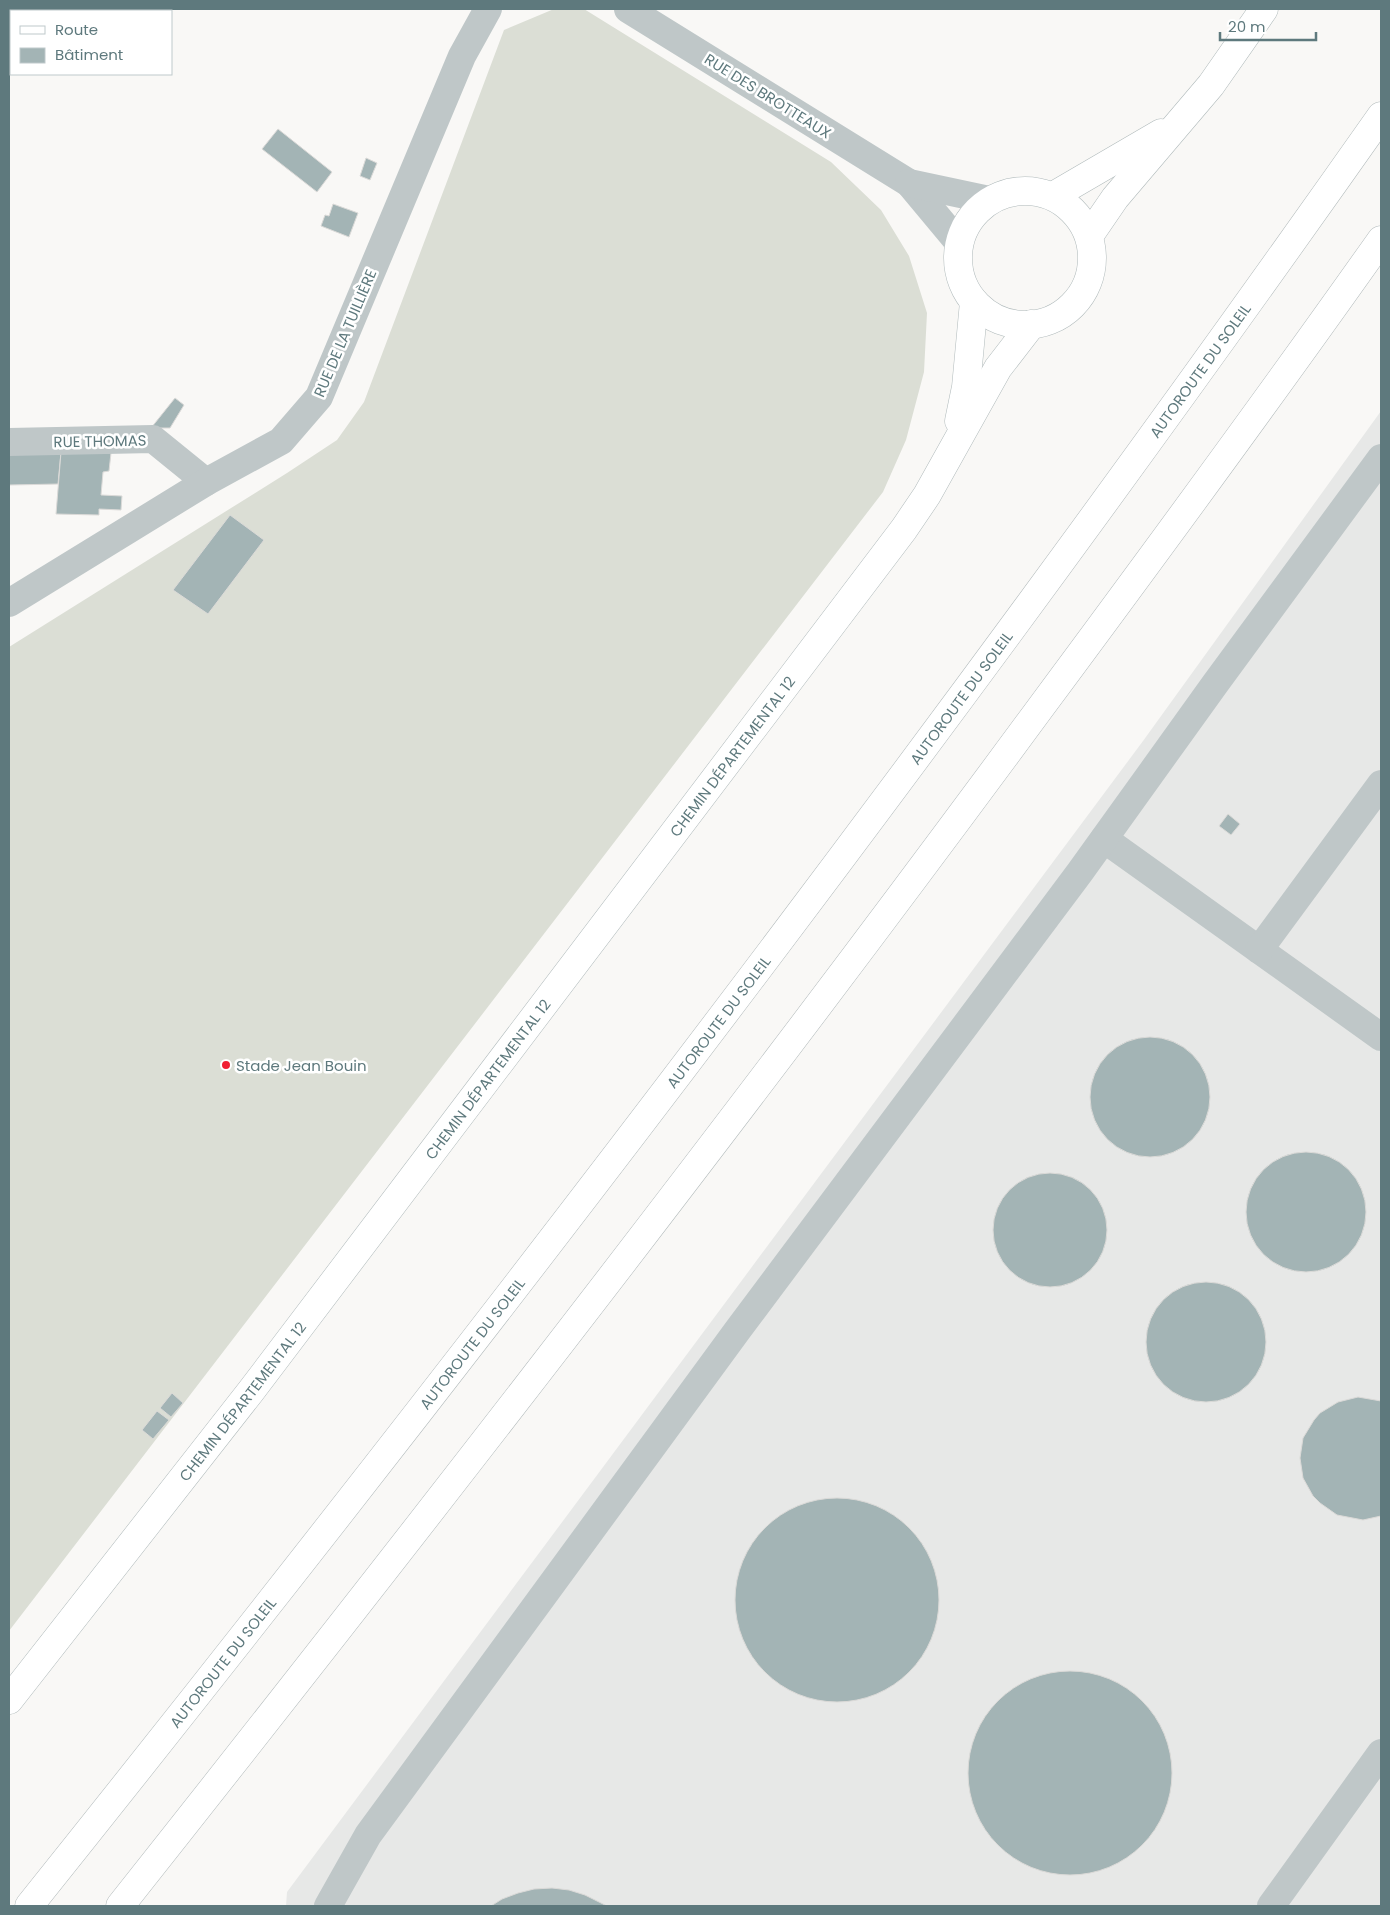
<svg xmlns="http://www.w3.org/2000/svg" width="1390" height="1915" font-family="Poppins,sans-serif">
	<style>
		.built { fill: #e7e8e7 }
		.grass { fill: #dbded5 }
		.building { fill: #a3b4b5; stroke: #dbdad8 }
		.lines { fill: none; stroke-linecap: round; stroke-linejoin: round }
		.major-casing { stroke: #b0babb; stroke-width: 29 }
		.highway-casing { stroke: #b2babb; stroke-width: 29 }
		.minor { stroke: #bfc7c8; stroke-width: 28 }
		.major { stroke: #fff; stroke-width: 28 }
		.highway { stroke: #fff; stroke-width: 28 }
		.poi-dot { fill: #f01f33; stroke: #fff; stroke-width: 2 }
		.labels { text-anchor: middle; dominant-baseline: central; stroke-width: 5; stroke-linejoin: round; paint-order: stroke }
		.street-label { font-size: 15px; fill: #5e797d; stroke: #fff }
		.poi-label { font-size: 15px; fill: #5e797d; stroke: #fff; text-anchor: start }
	</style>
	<rect width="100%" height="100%" fill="#f9f8f6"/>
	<!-- built -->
	<path class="built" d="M 1381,411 L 1381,1906 L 286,1906 L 287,1892 L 1143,741 Z"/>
	<!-- grass -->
	<path class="grass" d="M 554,9 L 584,9 L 831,162 L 881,210 L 909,256 L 927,313 L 924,372 L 906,440 L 883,492 L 9,1631 L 9,647 L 287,473 L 337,440 L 364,402 L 504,30 Z"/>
	<!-- building -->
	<g class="building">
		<path d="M 278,129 L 332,172 L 317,192 L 262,149 Z"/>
		<path d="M 366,158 L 377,163 L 370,180 L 360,176 Z"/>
		<path d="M 333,204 L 358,213 L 349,237 L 321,226 L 325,215 L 329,216 Z"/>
		<path d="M 175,398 L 184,405 L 170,428 L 151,428 Z"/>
		<path d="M 9,452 L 61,452 L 58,484 L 9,485 Z"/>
		<path d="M 61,452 L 111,453 L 109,471 L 103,472 L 101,495 L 122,496 L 121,510 L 99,509 L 99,515 L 56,514 Z"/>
		<path d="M 230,515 L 264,540 L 208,614 L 173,590 Z"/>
		<path d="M 1228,814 L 1240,824 L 1231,835 L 1219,826 Z"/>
		<circle cx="1150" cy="1097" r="60"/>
		<circle cx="1306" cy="1212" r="60"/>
		<circle cx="1050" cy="1230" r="57"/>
		<circle cx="1206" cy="1342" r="60"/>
		<path d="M 172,1393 L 183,1403 L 171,1417 L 160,1408 Z"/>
		<path d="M 1358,1397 L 1381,1401 L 1381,1516 L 1363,1520 L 1337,1515 L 1320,1503 L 1313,1496 L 1303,1478 L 1300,1458 L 1303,1438 L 1314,1420 L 1320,1413 L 1338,1402 Z"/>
		<path d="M 157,1411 L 169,1420 L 153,1439 L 142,1430 Z"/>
		<circle cx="837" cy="1600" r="102"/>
		<circle cx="1070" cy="1773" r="102"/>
		<path d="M 552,1888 L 569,1890 L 585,1895 L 607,1906 L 491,1906 L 502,1899 L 518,1893 L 534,1889 Z"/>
	</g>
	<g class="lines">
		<!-- major casing -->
		<g class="major-casing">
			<g id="major">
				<circle cx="1025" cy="258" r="67"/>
				<path d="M 1053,196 L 1161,133"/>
				<path d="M 1089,236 L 1115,198 L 1211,85 L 1264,9"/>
				<path d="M 959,421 L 966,387 L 974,302"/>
				<path id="s1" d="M 9,1700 L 251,1391 L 904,529 L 927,495 L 998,368 L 1032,324"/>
			</g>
		</g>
		<!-- highway casing -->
		<g class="highway-casing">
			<g id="highway">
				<path id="s2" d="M 29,1906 C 496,1322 950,728 1381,116"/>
				<path d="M 120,1906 C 433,1511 742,1113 1041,707 C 1156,552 1270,397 1381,240"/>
			</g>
		</g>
		<!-- minor -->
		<g class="minor">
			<path d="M 628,9 L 909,183 L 959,243"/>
			<path d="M 909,183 L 989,200"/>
			<path d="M 9,442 L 153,439 L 206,482"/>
			<path d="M 9,603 L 206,482 L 281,441 L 319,397 L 462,56 L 488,9"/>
			<path d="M 1104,839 L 1381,1037"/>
			<path d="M 1259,950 L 1381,784"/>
			<path d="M 328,1906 L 368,1835 L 737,1331 L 1080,872 L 1215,684 L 1381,458"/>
			<path d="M 1271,1906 L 1381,1753"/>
		</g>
		<!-- major -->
		<use href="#major" class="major"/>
		<!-- highway -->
		<use href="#highway" class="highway"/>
	</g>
	<!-- markers -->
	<circle class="poi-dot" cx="226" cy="1065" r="5"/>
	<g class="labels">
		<!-- street labels -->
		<g class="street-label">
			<text transform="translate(768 96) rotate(32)">RUE DES BROTTEAUX</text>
			<text transform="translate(345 333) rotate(-67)">RUE DE LA TUILLIÈRE</text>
			<text stroke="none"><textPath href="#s2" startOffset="1931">AUTOROUTE DU SOLEIL</textPath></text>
			<text transform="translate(100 441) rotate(-1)">RUE THOMAS</text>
			<text stroke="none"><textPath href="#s2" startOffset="1526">AUTOROUTE DU SOLEIL</textPath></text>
			<text stroke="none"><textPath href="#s1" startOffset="1189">CHEMIN DÉPARTEMENTAL 12</textPath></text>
			<text stroke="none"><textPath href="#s2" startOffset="1121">AUTOROUTE DU SOLEIL</textPath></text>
			<text stroke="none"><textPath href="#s1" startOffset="784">CHEMIN DÉPARTEMENTAL 12</textPath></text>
			<text stroke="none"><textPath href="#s2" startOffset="716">AUTOROUTE DU SOLEIL</textPath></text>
			<text stroke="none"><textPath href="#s1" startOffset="379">CHEMIN DÉPARTEMENTAL 12</textPath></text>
			<text stroke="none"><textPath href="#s2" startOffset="311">AUTOROUTE DU SOLEIL</textPath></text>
		</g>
		<!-- poi labels -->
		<g class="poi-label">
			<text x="236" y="1065">Stade Jean Bouin</text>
		</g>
	</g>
	<!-- border -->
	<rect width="1390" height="1915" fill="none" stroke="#5e797d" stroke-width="20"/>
	<!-- legend -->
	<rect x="10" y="10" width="162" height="65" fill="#ffffff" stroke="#bfc9cb"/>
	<rect x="20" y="26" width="25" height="8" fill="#ffffff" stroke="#bfc9cb"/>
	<text x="55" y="35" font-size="15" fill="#5e797d">Route</text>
	<rect x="20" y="48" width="25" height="15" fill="#a3b4b5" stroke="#bfc9cb"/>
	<text x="55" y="60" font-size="15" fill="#5e797d">Bâtiment</text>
	<!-- scale -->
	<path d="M1220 32v8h96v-8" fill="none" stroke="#5e797d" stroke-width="2.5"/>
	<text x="1228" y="32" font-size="15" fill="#5e797d" stroke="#ffffff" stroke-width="4" paint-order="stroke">20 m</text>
</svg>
